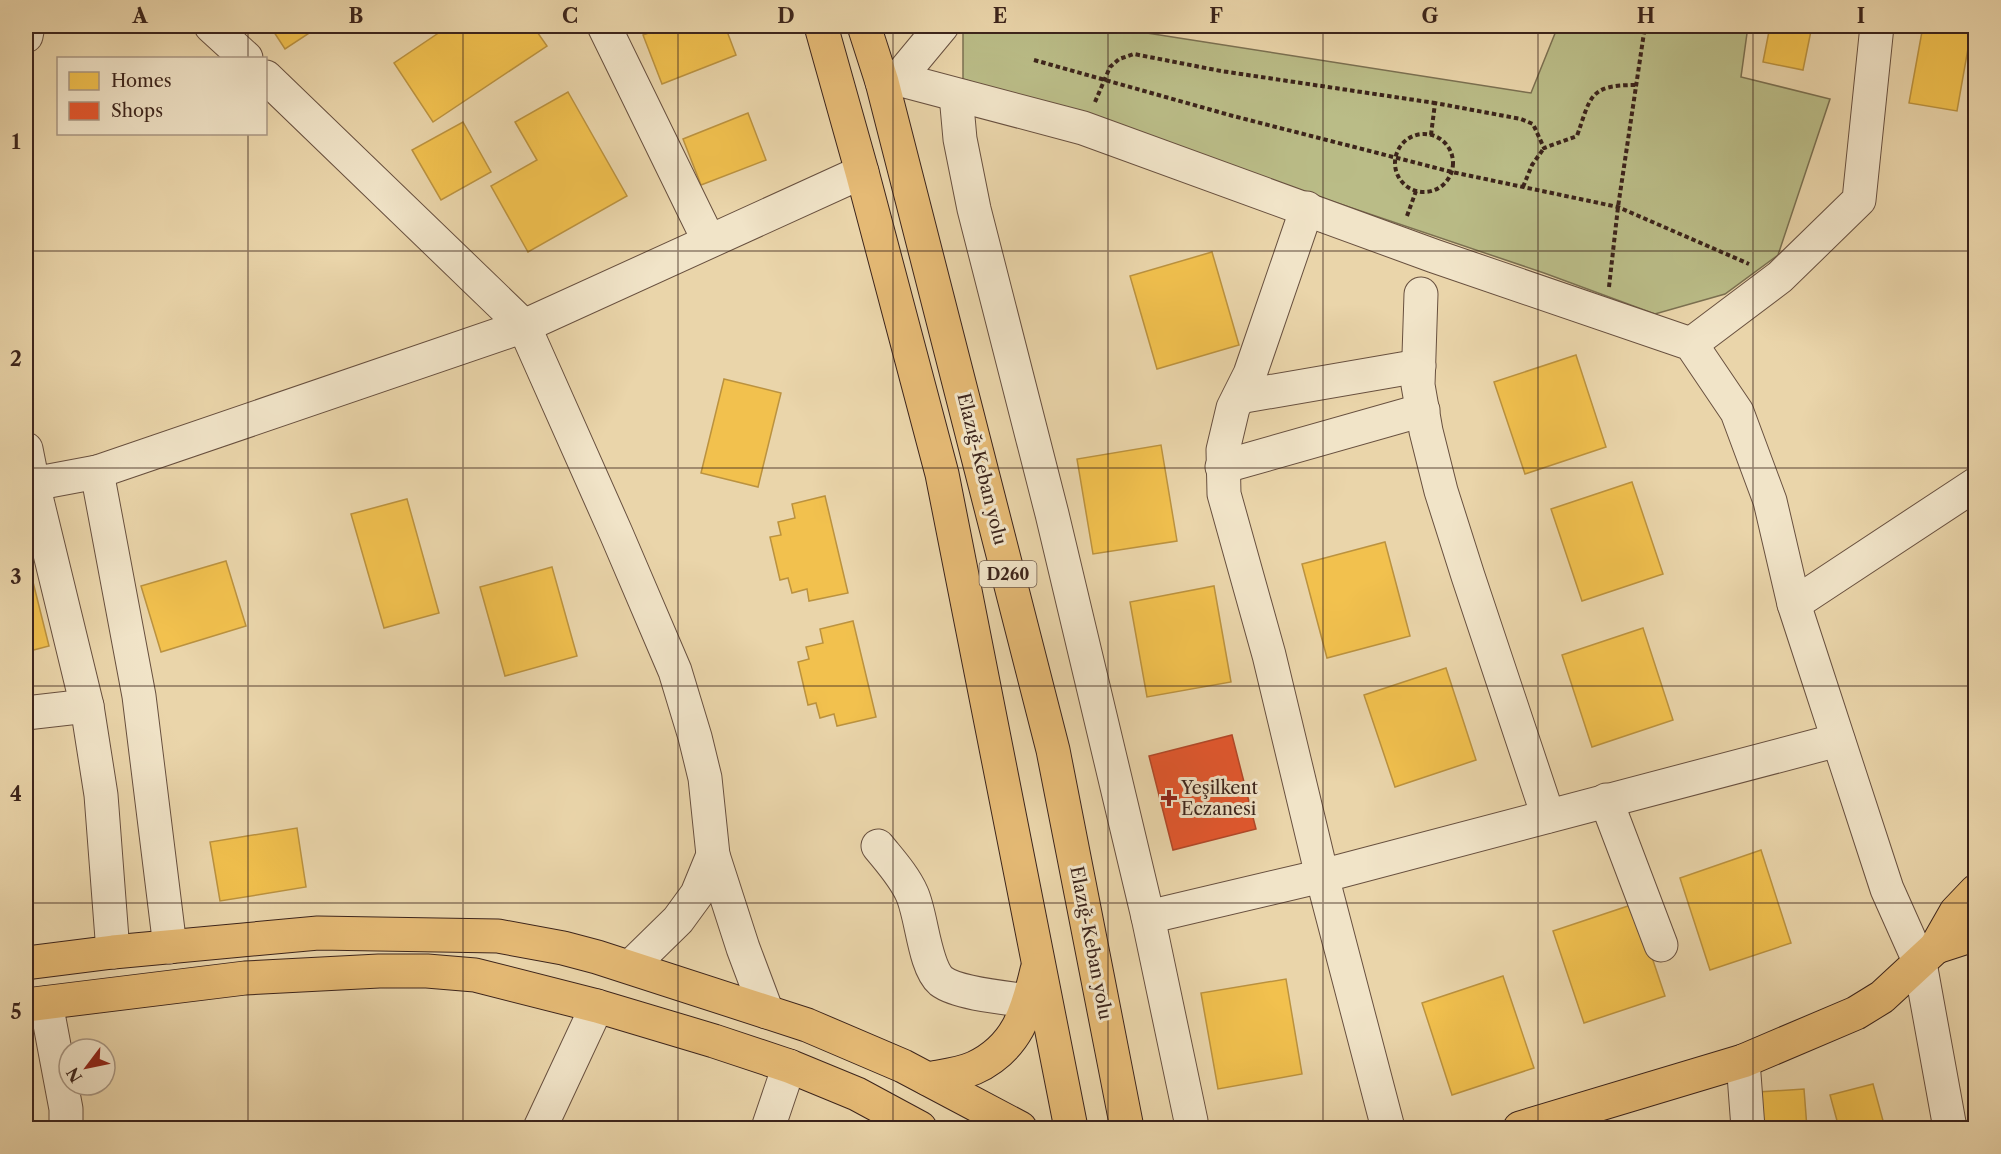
<svg xmlns="http://www.w3.org/2000/svg" width="2001" height="1154" font-family="'Libre Caslon Text',serif">
	<style>
		.green { fill: #babc87; stroke: #7b7051; stroke-width: 1.5 }
		.homes { fill: #f2c14e; stroke: #bb923f; stroke-width: 1.5 }
		.shops { fill: #e4572e; stroke: #b24828; stroke-width: 1.5 }
		.lines { fill: none; stroke-linecap: round; stroke-linejoin: round }
		.minor-casing { stroke: #68503f; stroke-width: 35 }
		.major-casing { stroke: #3c241b; stroke-width: 35 }
		.highway-casing { stroke: #3c241b; stroke-width: 35 }
		.path { stroke: #3c241b; stroke-width: 4; stroke-dasharray: 4.5 3; stroke-linecap: butt }
		.minor { stroke: #f1e4c8; stroke-width: 33 }
		.major { stroke: #e5ba75; stroke-width: 33 }
		.highway { stroke: #e5ba75; stroke-width: 33 }
		.grid { fill: none; stroke: #3c241b; stroke-width: 1.5; stroke-opacity: 0.55 }
		.poi-dot { fill: #8f2418; stroke: #f1e4c8; stroke-width: 2 }
		.labels { text-anchor: middle; dominant-baseline: central; stroke-width: 6; stroke-linejoin: round; paint-order: stroke }
		.shield { fill: #f1e4c8; stroke: #725e4f; stroke-width: 1.5 }
		.shield-label { font-size: 16px; font-weight: bold; fill: #3c241b }
		.street-label { font-size: 18px; fill: #3c241b; stroke: #f1e4c8 }
		.poi-label { font-size: 18px; fill: #3c241b; stroke: #f1e4c8; text-anchor: start }
		.neatline { fill: none; stroke: #3c241b; stroke-width: 2 }
		.grid-label { font-size: 20px; text-anchor: middle; font-weight: bold; fill: #3c241b }
	</style>
	<rect width="100%" height="100%" fill="#ead5aa"/>
	<filter id="stains"><feTurbulence type="fractalNoise" baseFrequency=".00333" numOctaves="4"/><feColorMatrix values="0 0 0 0 .2 0 0 0 0 .09 0 0 0 0 .02 0 0 0 .5 -.17"/></filter>
	<radialGradient id="worn" r=".72"><stop offset=".6" stop-color="#630" stop-opacity="0"/><stop offset="1" stop-color="#630" stop-opacity=".3"/></radialGradient>
	<!-- green -->
	<path class="green" d="M 963,26 L 1102,26 L 1531,93 L 1558,26 L 1748,26 L 1741,77 L 1830,99 L 1778,255 L 1725,294 L 1655,314 L 1544,273 L 1136,135 L 963,79 Z"/>
	<!-- homes -->
	<g class="homes">
		<path d="M 270,26 L 320,26 L 285,49 Z"/>
		<path d="M 449,26 L 533,26 L 547,46 L 433,122 L 394,63 Z"/>
		<path d="M 668,26 L 725,26 L 736,55 L 662,84 L 643,35 Z"/>
		<path d="M 1770,26 L 1812,26 L 1803,70 L 1763,62 Z"/>
		<path d="M 1923,26 L 1972,26 L 1957,111 L 1909,103 Z"/>
		<path d="M 568,92 L 627,196 L 528,252 L 491,186 L 537,160 L 515,122 Z"/>
		<path d="M 748,113 L 766,160 L 701,185 L 683,139 Z"/>
		<path d="M 463,122 L 491,172 L 441,200 L 412,150 Z"/>
		<path d="M 1212,252 L 1239,345 L 1157,369 L 1130,276 Z"/>
		<path d="M 1576,355 L 1606,447 L 1525,474 L 1494,382 Z"/>
		<path d="M 724,379 L 781,393 L 758,487 L 701,473 Z"/>
		<path d="M 1161,445 L 1177,541 L 1093,554 L 1077,459 Z"/>
		<path d="M 1632,482 L 1663,574 L 1582,601 L 1551,509 Z"/>
		<path d="M 825,496 L 848,593 L 809,601 L 807,589 L 792,593 L 788,578 L 780,580 L 770,537 L 781,535 L 778,522 L 795,518 L 792,504 Z"/>
		<path d="M 407,499 L 439,613 L 384,628 L 351,514 Z"/>
		<path d="M 1385,542 L 1410,636 L 1327,658 L 1302,564 Z"/>
		<path d="M 226,561 L 246,626 L 161,652 L 141,586 Z"/>
		<path d="M 28,562 L 49,646 L 26,652 L 26,563 Z"/>
		<path d="M 552,567 L 577,656 L 505,676 L 480,587 Z"/>
		<path d="M 1214,586 L 1231,682 L 1147,697 L 1130,602 Z"/>
		<path d="M 853,621 L 876,717 L 837,726 L 834,714 L 820,718 L 816,703 L 808,705 L 798,662 L 809,659 L 806,647 L 823,643 L 820,629 Z"/>
		<path d="M 1643,628 L 1673,720 L 1592,747 L 1562,655 Z"/>
		<path d="M 1446,668 L 1476,760 L 1395,787 L 1364,695 Z"/>
		<path d="M 297,828 L 306,887 L 220,901 L 210,842 Z"/>
		<path d="M 1761,850 L 1791,943 L 1710,970 L 1680,878 Z"/>
		<path d="M 1634,904 L 1665,996 L 1584,1023 L 1553,931 Z"/>
		<path d="M 1503,976 L 1534,1068 L 1452,1095 L 1422,1003 Z"/>
		<path d="M 1286,979 L 1302,1074 L 1218,1089 L 1201,993 Z"/>
		<path d="M 1873,1084 L 1885,1128 L 1839,1128 L 1830,1095 Z"/>
		<path d="M 1804,1089 L 1807,1128 L 1760,1128 L 1758,1092 Z"/>
	</g>
	<!-- shops -->
	<path class="shops" d="M 1232,735 L 1256,829 L 1173,850 L 1149,756 Z"/>
	<g class="lines">
		<!-- minor casing -->
		<g class="minor-casing">
			<g id="minor">
				<path d="M 211,26 L 246,58"/>
				<path d="M 604,26 L 709,241"/>
				<path d="M 26,36 L 28,26"/>
				<path d="M 266,77 L 524,326 L 616,533 L 675,671 L 695,737 L 705,778 L 713,855"/>
				<path d="M 898,79 L 942,26"/>
				<path d="M 882,82 L 898,79 L 1083,128 L 1434,256 L 1691,344 L 1737,412 L 1770,501 L 1794,604 L 1887,889 L 1920,963 L 1950,1128"/>
				<path d="M 956,95 L 960,139 L 974,209 L 1052,514 L 1148,917 L 1191,1121"/>
				<path d="M 1307,208 L 1250,374 L 1233,408 L 1223,450 L 1224,494 L 1269,655 L 1322,876 L 1388,1128"/>
				<path d="M 1421,294 L 1418,385 L 1426,431 L 1441,491 L 1468,576 L 1548,816"/>
				<path d="M 1691,344 L 1780,277 L 1859,200 L 1877,26"/>
				<path d="M 1239,397 L 1419,366"/>
				<path d="M 26,449 L 33,484 L 97,472 L 524,326 L 862,172"/>
				<path d="M 1222,467 L 1423,410"/>
				<path d="M 97,472 L 139,696 L 170,947"/>
				<path d="M 26,485 L 33,484 L 87,706 L 101,795 L 113,952"/>
				<path d="M 1794,604 L 1976,484"/>
				<path d="M 26,713 L 87,706"/>
				<path d="M 1606,800 L 1661,945"/>
				<path d="M 878,846 C 890,861 904,876 912,894 C 922,916 924,966 941,981 C 958,994 1008,998 1030,1001"/>
				<path d="M 1148,917 L 1322,876 L 1838,740"/>
				<path d="M 630,967 L 678,920 L 697,894 L 713,855 L 743,948 L 767,1012"/>
				<path d="M 46,1003 L 66,1109 L 66,1128"/>
				<path d="M 1743,1061 L 1748,1128"/>
				<path d="M 540,1128 L 597,1006"/>
				<path d="M 768,1128 L 789,1066"/>
			</g>
		</g>
		<!-- major casing -->
		<g class="major-casing">
			<g id="major">
				<path d="M 1936,947 L 1976,934"/>
				<path d="M 26,963 L 113,952 L 318,933 L 498,936 L 563,948 L 597,957 L 807,1025 L 903,1066 L 1020,1128"/>
				<path d="M 26,1005 L 245,978 L 379,971 L 427,971 L 475,975 L 597,1006 L 714,1041 L 789,1066 L 857,1094 L 920,1128"/>
				<path d="M 1520,1128 L 1743,1061 L 1856,1013 L 1882,997 L 1936,947 L 1956,912 L 1976,891"/>
			</g>
		</g>
		<!-- highway casing -->
		<g class="highway-casing">
			<g id="highway">
				<path d="M 821,26 L 862,172 L 942,474 L 1071,1128"/>
				<path d="M 864,26 L 882,82 L 1053,750 L 1127,1128"/>
				<path d="M 928,1079 C 943,1076 960,1074 974,1068 C 1017,1048 1027,1013 1037,970"/>
			</g>
		</g>
		<!-- path -->
		<g class="path">
			<path d="M 1034,60 L 1233,116 L 1452,172 L 1618,207 L 1749,264"/>
			<path d="M 1095,102 L 1110,67 L 1119,59 L 1134,54 L 1221,71 L 1435,103"/>
			<circle cx="1424" cy="163" r="29"/>
			<path d="M 1431,135 L 1435,103 L 1521,119 L 1533,124 L 1544,148 L 1577,136 C 1591,96 1589,85 1636,85"/>
			<path d="M 1523,187 L 1532,165 L 1544,148"/>
			<path d="M 1407,216 L 1416,191"/>
			<path d="M 1609,287 L 1618,207 L 1645,26"/>
		</g>
		<!-- minor -->
		<use href="#minor" class="minor"/>
		<!-- major -->
		<use href="#major" class="major"/>
		<!-- highway -->
		<use href="#highway" class="highway"/>
	</g>
	<!-- grid -->
	<path class="grid" d="M 248,26 L 248,58M 463,26 L 463,1128M 678,26 L 678,1128M 893,26 L 893,1128M 1108,26 L 1108,1128M 1323,26 L 1323,1128M 1538,26 L 1538,1128M 1753,26 L 1753,1128M 248,134 L 248,1128M 26,251 L 1976,251M 26,468 L 1976,468M 26,686 L 1976,686M 26,903 L 1976,903"/>
	<!-- markers -->
	<path class="poi-dot" d="M1166 789h6v6h6v6h-6v6h-6v-6h-6v-6h6z"/>
	<g class="labels">
		<!-- shield labels -->
		<rect class="shield" x="979.5" y="561" width="57" height="26" rx="4.5"/>
		<g class="shield-label">
			<text x="1008" y="574">D260</text>
		</g>
		<!-- street labels -->
		<g class="street-label">
			<text transform="translate(982 469) rotate(76)">Elazığ-Keban yolu</text>
			<text transform="translate(1091 943) rotate(79)">Elazığ-Keban yolu</text>
		</g>
		<!-- poi labels -->
		<g class="poi-label">
			<text x="1181" y="788">Yeşilkent<tspan x="1181" dy="21">Eczanesi</tspan></text>
		</g>
	</g>
	<!-- margin -->
	<rect width="2001" height="1154" fill="none" stroke="#ead5aa" stroke-width="66"/>
	<!-- legend -->
	<rect x="57" y="57" width="210" height="78" fill="#f1e4c8" stroke="#a99783" stroke-width="1.5"/>
	<rect x="69" y="72" width="30" height="18" fill="#f2c14e" stroke="#a99783" stroke-width="1.5"/>
	<text x="111" y="87" font-size="18" fill="#3c241b">Homes</text>
	<rect x="69" y="102" width="30" height="18" fill="#e4572e" stroke="#a99783" stroke-width="1.5"/>
	<text x="111" y="117" font-size="18" fill="#3c241b">Shops</text>
	<!-- north arrow -->
	<g transform="translate(87 1067) rotate(238)"><circle r="28" fill="#f1e4c8" stroke="#a99783" stroke-width="1.5"/>
	<path d="M0-4.5L10 22L0 15L-10 22Z" fill="#8f2418"/>
	<text y="-9" font-size="16" font-weight="bold" text-anchor="middle" fill="#3c241b">N</text>
	</g>
	<rect x="33" y="33" width="1935" height="1088" class="neatline"/>
	<g class="grid-label">
		<text x="140" y="23">A</text>
		<text x="356" y="23">B</text>
		<text x="570" y="23">C</text>
		<text x="786" y="23">D</text>
		<text x="1000" y="23">E</text>
		<text x="1216" y="23">F</text>
		<text x="1430" y="23">G</text>
		<text x="1646" y="23">H</text>
		<text x="1861" y="23">I</text>
		<text x="16" y="149">1</text>
		<text x="16" y="366">2</text>
		<text x="16" y="584">3</text>
		<text x="16" y="801">4</text>
		<text x="16" y="1019">5</text>
	</g>
	<rect width="100%" height="100%" filter="url(#stains)"/>
	<rect width="100%" height="100%" fill="url(#worn)"/>
</svg>
